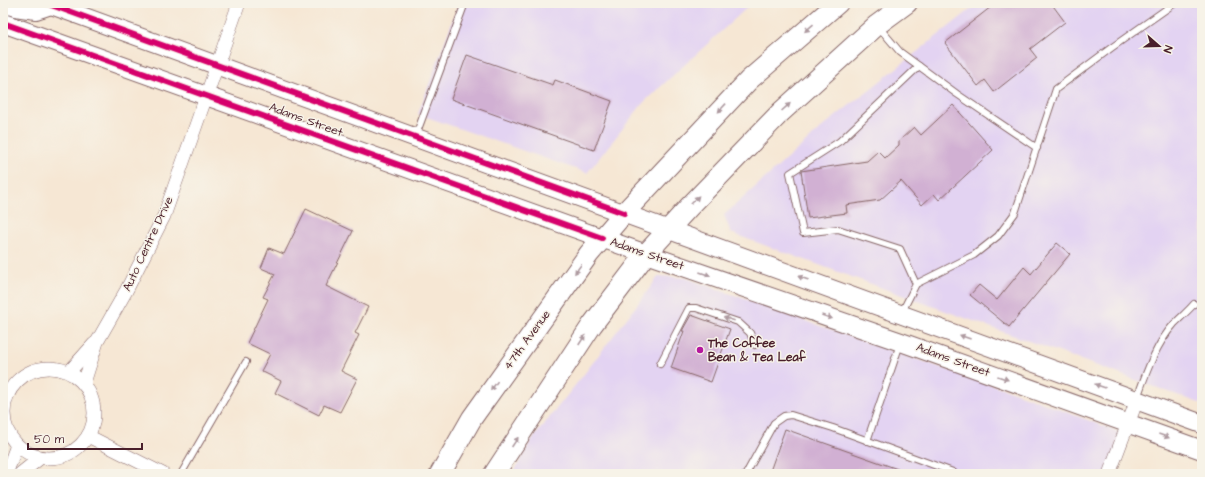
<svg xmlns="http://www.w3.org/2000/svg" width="1205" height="477" font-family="'Architects Daughter',sans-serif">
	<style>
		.built { fill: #e3d3f2 }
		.building { fill: #d1b0d3 }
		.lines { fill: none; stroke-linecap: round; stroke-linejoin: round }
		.lane-casing { stroke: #866566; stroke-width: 8 }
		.street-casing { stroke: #866566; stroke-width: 14 }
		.secondary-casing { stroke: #866566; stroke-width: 20 }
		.primary-casing { stroke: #866566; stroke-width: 22 }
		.lane { stroke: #fff; stroke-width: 6 }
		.street { stroke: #fff; stroke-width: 13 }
		.secondary { stroke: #fff; stroke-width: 18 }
		.primary { stroke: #fff; stroke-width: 20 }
		.cycleway-casing { stroke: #f7f3e8; stroke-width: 8 }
		.cycleway { stroke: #d6006c; stroke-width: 6 }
		.oneway { fill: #ae9aa0 }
		.poi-dot { fill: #b5179e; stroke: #f7f3e8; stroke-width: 1.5 }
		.labels { text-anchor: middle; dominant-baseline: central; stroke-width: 3; stroke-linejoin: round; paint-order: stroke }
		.street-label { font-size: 12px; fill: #4a1f2b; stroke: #f7f3e8 }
		.poi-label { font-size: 12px; font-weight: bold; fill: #4a1f2b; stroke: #f7f3e8; text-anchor: start }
	</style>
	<rect width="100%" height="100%" fill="#f7f3e8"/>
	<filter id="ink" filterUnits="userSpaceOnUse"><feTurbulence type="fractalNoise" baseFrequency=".025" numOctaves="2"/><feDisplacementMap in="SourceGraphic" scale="8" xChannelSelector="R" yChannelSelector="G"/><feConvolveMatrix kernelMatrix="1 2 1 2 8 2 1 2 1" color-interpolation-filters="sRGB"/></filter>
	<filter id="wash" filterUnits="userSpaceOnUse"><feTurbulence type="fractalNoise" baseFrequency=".012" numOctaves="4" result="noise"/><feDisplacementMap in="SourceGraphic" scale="16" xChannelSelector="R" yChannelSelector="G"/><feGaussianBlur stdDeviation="0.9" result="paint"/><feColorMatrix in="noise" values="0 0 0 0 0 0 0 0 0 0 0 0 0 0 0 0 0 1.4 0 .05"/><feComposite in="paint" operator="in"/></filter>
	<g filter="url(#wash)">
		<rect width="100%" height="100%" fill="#f6e7d4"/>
		<!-- built -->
		<g class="built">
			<path d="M 459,3 L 752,3 L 644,102 L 587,173 L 418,114 Z"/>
			<path d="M 979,3 L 1202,3 L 1202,404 L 731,233 L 724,215 L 826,124 Z"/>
			<path d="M 659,276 L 686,278 L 868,343 L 1017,393 L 1124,434 L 1109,474 L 513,474 L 530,442 L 585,373 Z"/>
		</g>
		<g id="blocks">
			<!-- building -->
			<g class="building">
				<path d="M 996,3 L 1051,3 L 1065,22 L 1030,49 L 1037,58 L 994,92 L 985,80 L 978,86 L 945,43 Z"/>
				<path d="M 467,55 L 553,85 L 555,80 L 612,101 L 594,150 L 451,99 Z"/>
				<path d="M 953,105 L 993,150 L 939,200 L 934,194 L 922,205 L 901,181 L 880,200 L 846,205 L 847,213 L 808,218 L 801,171 L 867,161 L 878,151 L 885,158 L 899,145 L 899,141 L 914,127 L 921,135 Z"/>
				<path d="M 306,209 L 353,231 L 326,286 L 368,307 L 355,333 L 359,335 L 341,371 L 357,379 L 340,412 L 324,405 L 319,415 L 275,393 L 281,381 L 261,371 L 270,354 L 247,343 L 268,299 L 263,297 L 275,274 L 261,268 L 269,248 L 284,254 Z"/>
				<path d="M 1057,243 L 1070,254 L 1009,327 L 970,295 L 979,285 L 997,300 L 1024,267 L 1031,274 Z"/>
				<path d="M 691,315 L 730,329 L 711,382 L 671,368 L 684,331 L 682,331 Z"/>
				<path d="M 785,429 L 906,472 L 905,474 L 769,474 Z"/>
			</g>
		</g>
	</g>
	<g filter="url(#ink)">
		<use href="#blocks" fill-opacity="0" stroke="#866566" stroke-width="1"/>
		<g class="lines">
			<!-- lane casing -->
			<g class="lane-casing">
				<g id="lane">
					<path d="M 878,26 L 900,52 L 957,94 L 1037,148"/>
					<path d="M 416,135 L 465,3"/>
					<path d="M 916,284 L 900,249 L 838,229 L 803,233 L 790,173 L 840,141 L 919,66"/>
					<path d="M 902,312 L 916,284 L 974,255 L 998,236 L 1015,213 L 1056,89 L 1111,48 L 1175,3"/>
					<path d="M 660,364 L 689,308 L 696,308 L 738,322 L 750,333 L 755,345"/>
					<path d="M 1137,398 C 1146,373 1156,344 1174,324 C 1181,317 1188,311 1194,304"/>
					<path d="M 867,441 L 900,344"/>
					<path d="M 181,474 L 246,362"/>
					<path d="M 746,474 L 774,423 L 784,416 L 791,415 L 833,428 L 953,472"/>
				</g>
			</g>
			<!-- street casing -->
			<g class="street-casing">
				<g id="street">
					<circle cx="49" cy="413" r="45"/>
					<path d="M 69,372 L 94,344"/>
					<path d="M 84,383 L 97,342 L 126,291 L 164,216 L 239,3"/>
					<path d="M 88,436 L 163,474"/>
					<path d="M 6,474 L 17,445"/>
					<path d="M 20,474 L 40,458"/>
					<path d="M 1109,474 L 1137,400"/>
				</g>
			</g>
			<!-- secondary casing -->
			<g class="secondary-casing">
				<g id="secondary">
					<path d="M 3,3 L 15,7 L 36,10 L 51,5"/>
					<path d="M 46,3 L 1202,424"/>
					<path d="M 3,23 L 646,254 L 901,342 L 1202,450"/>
				</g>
			</g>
			<!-- primary casing -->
			<g class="primary-casing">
				<g id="primary">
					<path d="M 440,474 L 472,418 L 589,254 L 624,213 L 749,80 L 838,3"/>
					<path d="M 494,474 L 592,325 L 646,254 L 689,207 L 781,112 L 877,25 L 907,3"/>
				</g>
			</g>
			<!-- lane -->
			<use href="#lane" class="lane"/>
			<!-- street -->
			<use href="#street" class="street"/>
			<!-- secondary -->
			<use href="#secondary" class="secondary"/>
			<!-- primary -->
			<use href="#primary" class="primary"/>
			<!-- cycleway casing -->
			<g class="cycleway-casing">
				<g id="cycleway">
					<path d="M 46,3 L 624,213"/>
					<path d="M 3,23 L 602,238"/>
				</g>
			</g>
			<!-- cycleway -->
			<use href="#cycleway" class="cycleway"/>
		</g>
		<!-- one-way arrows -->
		<defs><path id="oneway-solid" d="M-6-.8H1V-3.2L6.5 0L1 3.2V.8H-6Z"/></defs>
		<g class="oneway">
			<use href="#oneway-solid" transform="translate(809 28) rotate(139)"/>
			<use href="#oneway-solid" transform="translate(786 107) rotate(-42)"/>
			<use href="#oneway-solid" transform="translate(722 108) rotate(133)"/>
			<use href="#oneway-solid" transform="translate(695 200) rotate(-46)"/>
			<use href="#oneway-solid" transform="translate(578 269) rotate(126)"/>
			<use href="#oneway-solid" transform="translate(705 274) rotate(19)"/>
			<use href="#oneway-solid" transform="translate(803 278) rotate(-160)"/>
			<use href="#oneway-solid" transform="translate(827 317) rotate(19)"/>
			<use href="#oneway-solid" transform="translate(729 319) rotate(-162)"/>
			<use href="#oneway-solid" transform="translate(965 337) rotate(-160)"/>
			<use href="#oneway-solid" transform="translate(582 340) rotate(-57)"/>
			<use href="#oneway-solid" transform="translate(1003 378) rotate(20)"/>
			<use href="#oneway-solid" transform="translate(494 386) rotate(126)"/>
			<use href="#oneway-solid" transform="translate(1100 386) rotate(-160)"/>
			<use href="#oneway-solid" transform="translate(1164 436) rotate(20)"/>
			<use href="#oneway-solid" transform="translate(515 442) rotate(-56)"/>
		</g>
	</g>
	<!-- markers -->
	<circle class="poi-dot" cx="700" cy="350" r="4"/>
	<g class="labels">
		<!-- street labels -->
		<g class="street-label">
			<text transform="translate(306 120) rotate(20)">Adams Street</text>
			<text transform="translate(148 244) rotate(-65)">Auto Centre Drive</text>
			<text transform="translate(647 254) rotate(19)">Adams Street</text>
			<text transform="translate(527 340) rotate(-54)">47th Avenue</text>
			<text transform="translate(953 360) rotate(20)">Adams Street</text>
		</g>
		<!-- poi labels -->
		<g class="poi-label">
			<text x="708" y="343">The Coffee<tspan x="708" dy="14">Bean &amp; Tea Leaf</tspan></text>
		</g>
	</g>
	<!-- margin -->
	<rect width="1205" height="477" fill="none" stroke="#f7f3e8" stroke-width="16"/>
	<!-- north arrow -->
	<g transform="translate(1159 46) rotate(110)" stroke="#f7f3e8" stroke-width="3" paint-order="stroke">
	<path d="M0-3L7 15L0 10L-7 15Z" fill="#4a1f2b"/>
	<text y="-6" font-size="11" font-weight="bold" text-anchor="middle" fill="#4a1f2b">N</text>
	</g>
	<!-- scale -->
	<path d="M28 443v6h114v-6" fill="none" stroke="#4a1f2b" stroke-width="2"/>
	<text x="34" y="443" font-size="12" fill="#4a1f2b" stroke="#f7f3e8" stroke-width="3" paint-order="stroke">50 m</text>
</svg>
